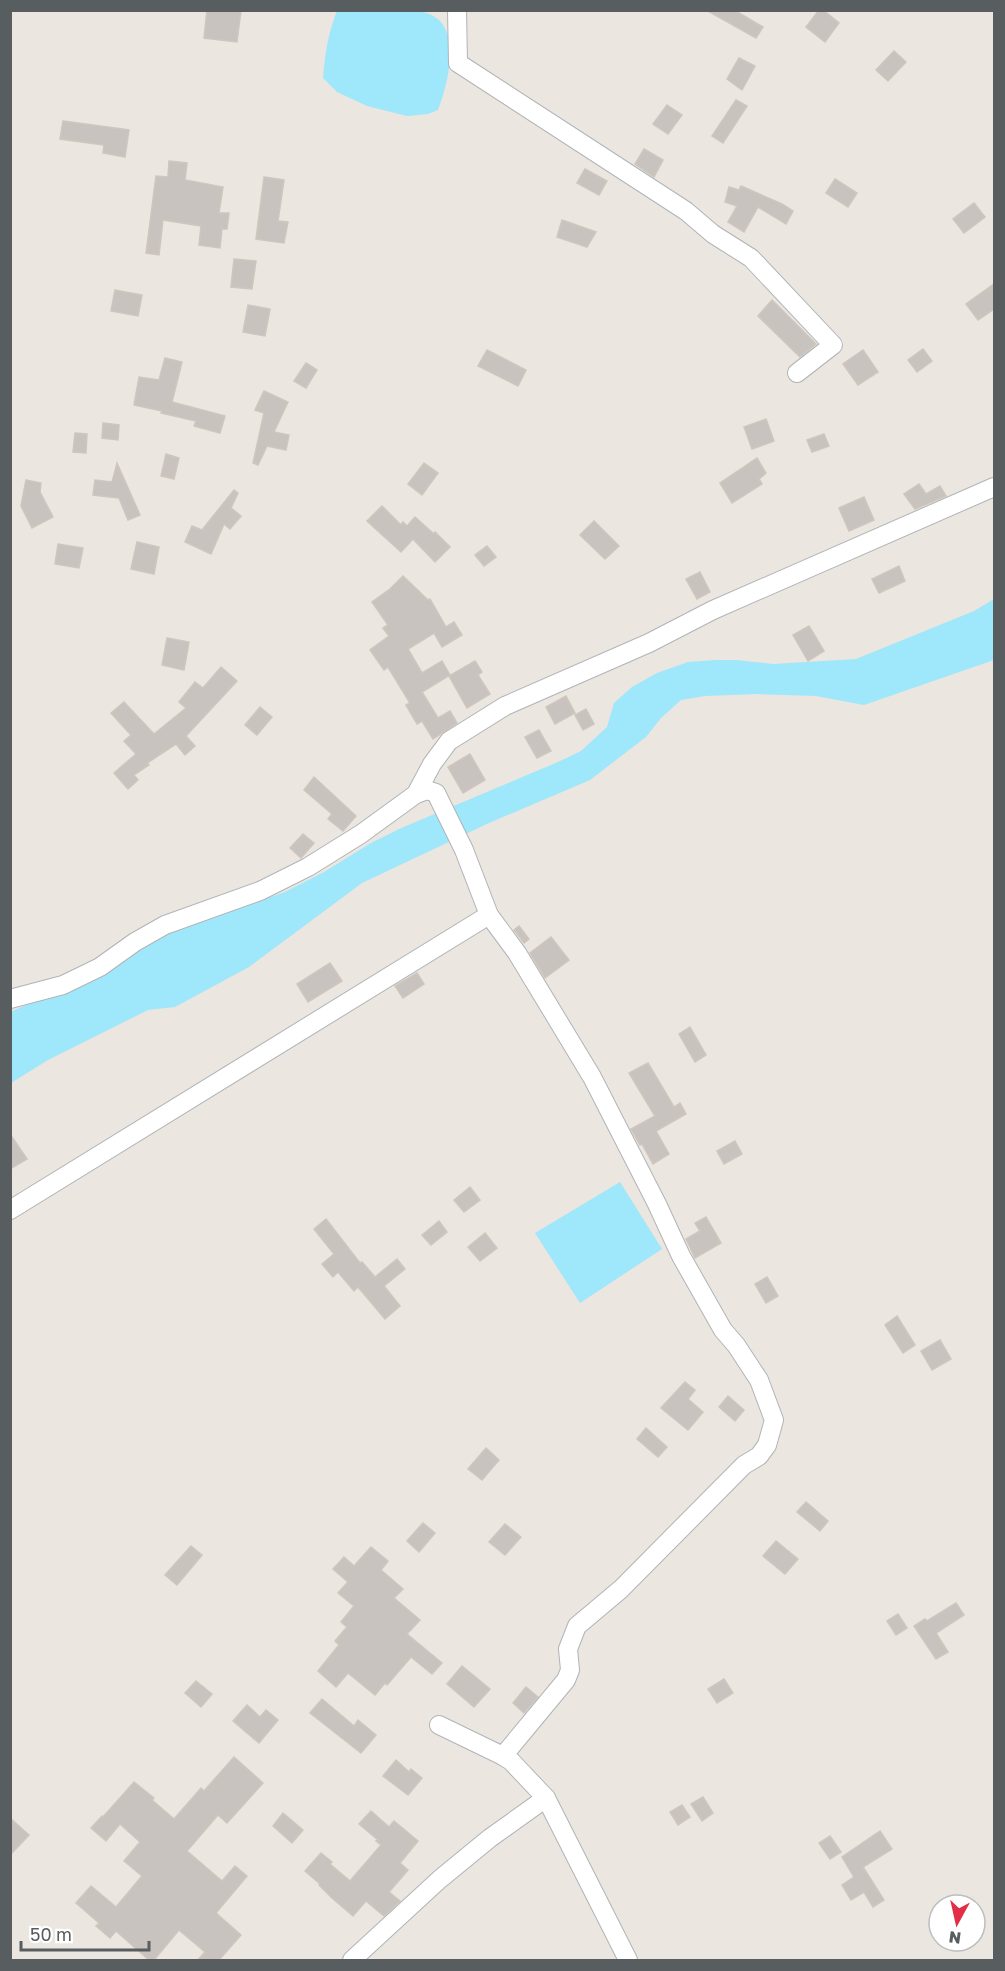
<svg xmlns="http://www.w3.org/2000/svg" width="1005" height="1971" font-family="'Golos Text',sans-serif">
	<style>
		.water { fill: #9fe7fb }
		.building { fill: #c8c3bf; stroke: #cfc6be; stroke-width: 1.5 }
		.lines { fill: none; stroke-linecap: round; stroke-linejoin: round }
		.minor-casing { stroke: #b0b4b7; stroke-width: 20 }
		.minor { stroke: #fff; stroke-width: 18 }
	</style>
	<rect width="100%" height="100%" fill="#ebe6df"/>
	<!-- water -->
	<g class="water">
		<path d="M 337,11 C 360,11 410,6 429,14 C 463,27 448,85 438,110 L 428,114 L 407,116 L 367,106 L 337,92 L 323,78 C 325,54 328,33 337,11 Z"/>
		<path d="M 994,599 L 994,660 L 864,705 L 816,696 L 757,694 L 705,696 L 681,700 L 661,718 L 646,737 L 590,780 L 489,823 L 362,883 L 249,967 L 175,1007 L 148,1010 L 48,1060 L 11,1083 L 10,1012 L 114,967 L 128,955 L 164,934 L 285,892 L 324,872 L 371,843 L 399,829 L 558,762 L 581,751 L 607,727 L 614,703 L 632,687 L 657,673 L 688,662 L 716,660 L 736,660 L 773,664 L 856,659 L 974,611 Z"/>
		<path d="M 620,1182 L 662,1249 L 580,1303 L 535,1233 Z"/>
	</g>
	<!-- building -->
	<g class="building">
		<path d="M 207,10 L 241,10 L 237,42 L 204,38 Z"/>
		<path d="M 706,10 L 734,10 L 763,27 L 756,38 Z"/>
		<path d="M 819,10 L 823,10 L 839,23 L 825,42 L 806,27 Z"/>
		<path d="M 894,51 L 906,62 L 888,81 L 876,70 Z"/>
		<path d="M 739,58 L 755,66 L 742,90 L 727,79 Z"/>
		<path d="M 736,100 L 747,106 L 723,143 L 712,136 Z"/>
		<path d="M 667,105 L 682,115 L 668,134 L 653,124 Z"/>
		<path d="M 63,121 L 129,130 L 125,157 L 103,153 L 104,145 L 60,139 Z"/>
		<path d="M 644,149 L 663,160 L 654,177 L 635,164 Z"/>
		<path d="M 169,161 L 187,163 L 185,180 L 223,187 L 219,213 L 229,213 L 227,229 L 222,229 L 220,248 L 199,245 L 201,226 L 163,220 L 159,255 L 146,253 L 156,176 L 168,177 Z"/>
		<path d="M 585,169 L 607,181 L 599,195 L 577,183 Z"/>
		<path d="M 264,177 L 284,180 L 278,221 L 288,222 L 284,243 L 256,239 Z"/>
		<path d="M 835,179 L 857,193 L 848,207 L 826,193 Z"/>
		<path d="M 741,186 L 782,204 L 793,211 L 786,224 L 758,207 L 744,232 L 728,222 L 737,206 L 725,202 L 729,187 L 739,190 Z"/>
		<path d="M 974,203 L 985,217 L 964,233 L 953,219 Z"/>
		<path d="M 562,220 L 596,232 L 587,247 L 557,237 Z"/>
		<path d="M 234,259 L 256,261 L 252,289 L 231,287 Z"/>
		<path d="M 994,284 L 994,309 L 978,320 L 966,304 Z"/>
		<path d="M 115,290 L 142,295 L 138,316 L 111,311 Z"/>
		<path d="M 772,300 L 816,344 L 800,357 L 758,316 Z"/>
		<path d="M 248,305 L 270,309 L 265,336 L 243,332 Z"/>
		<path d="M 923,349 L 932,361 L 917,372 L 908,360 Z"/>
		<path d="M 487,350 L 526,370 L 518,386 L 478,366 Z"/>
		<path d="M 863,350 L 878,372 L 858,385 L 843,364 Z"/>
		<path d="M 165,358 L 182,362 L 172,402 L 225,416 L 220,433 L 194,426 L 196,421 L 161,413 L 162,411 L 134,405 L 139,377 L 159,380 Z"/>
		<path d="M 306,363 L 317,370 L 306,388 L 294,381 Z"/>
		<path d="M 264,391 L 288,402 L 274,432 L 289,435 L 286,450 L 267,446 L 258,465 L 253,463 L 264,413 L 255,410 Z"/>
		<path d="M 766,419 L 774,441 L 752,449 L 744,427 Z"/>
		<path d="M 103,423 L 119,425 L 118,440 L 102,438 Z"/>
		<path d="M 75,433 L 87,434 L 86,453 L 73,452 Z"/>
		<path d="M 824,434 L 829,446 L 812,452 L 807,440 Z"/>
		<path d="M 166,454 L 179,458 L 174,479 L 161,476 Z"/>
		<path d="M 757,458 L 766,473 L 759,479 L 762,484 L 732,503 L 720,483 Z"/>
		<path d="M 117,463 L 140,515 L 128,520 L 119,498 L 93,495 L 95,480 L 112,482 Z"/>
		<path d="M 424,463 L 438,473 L 422,495 L 408,484 Z"/>
		<path d="M 26,480 L 41,483 L 40,492 L 53,517 L 32,528 L 21,506 Z"/>
		<path d="M 919,484 L 926,494 L 940,486 L 946,496 L 915,509 L 904,494 Z"/>
		<path d="M 234,490 L 238,493 L 231,508 L 241,516 L 230,529 L 224,524 L 211,554 L 185,542 L 192,526 L 202,530 Z"/>
		<path d="M 864,497 L 874,520 L 849,531 L 839,508 Z"/>
		<path d="M 382,506 L 401,525 L 403,522 L 407,526 L 415,517 L 434,534 L 435,532 L 450,547 L 435,562 L 413,539 L 401,552 L 367,521 Z"/>
		<path d="M 594,521 L 619,546 L 605,559 L 580,535 Z"/>
		<path d="M 137,542 L 159,547 L 154,574 L 131,569 Z"/>
		<path d="M 58,544 L 83,548 L 79,568 L 55,564 Z"/>
		<path d="M 487,546 L 496,557 L 484,566 L 475,555 Z"/>
		<path d="M 899,566 L 905,581 L 879,593 L 872,579 Z"/>
		<path d="M 700,572 L 710,592 L 697,599 L 686,579 Z"/>
		<path d="M 403,576 L 428,600 L 430,599 L 446,627 L 454,622 L 462,635 L 442,647 L 434,633 L 408,649 L 422,673 L 442,661 L 450,675 L 422,692 L 438,718 L 450,711 L 457,723 L 433,739 L 422,721 L 417,724 L 406,705 L 410,703 L 388,667 L 384,670 L 370,650 L 389,636 L 383,628 L 388,625 L 372,602 L 390,589 Z"/>
		<path d="M 809,626 L 824,651 L 808,661 L 793,635 Z"/>
		<path d="M 167,638 L 189,642 L 184,670 L 162,665 Z"/>
		<path d="M 475,661 L 482,672 L 478,675 L 490,694 L 467,708 L 449,676 Z"/>
		<path d="M 221,667 L 237,681 L 186,736 L 195,746 L 185,755 L 176,744 L 147,763 L 149,765 L 134,775 L 138,780 L 128,789 L 114,773 L 136,754 L 124,741 L 131,735 L 111,713 L 124,702 L 154,734 L 186,708 L 179,702 L 195,682 L 203,688 Z"/>
		<path d="M 566,696 L 575,713 L 555,724 L 546,707 Z"/>
		<path d="M 260,707 L 272,717 L 257,735 L 245,725 Z"/>
		<path d="M 586,709 L 594,724 L 583,730 L 575,715 Z"/>
		<path d="M 539,730 L 551,751 L 537,758 L 525,737 Z"/>
		<path d="M 470,754 L 485,780 L 463,793 L 448,767 Z"/>
		<path d="M 314,777 L 356,816 L 343,831 L 328,819 L 332,814 L 304,790 Z"/>
		<path d="M 303,834 L 314,843 L 301,858 L 290,848 Z"/>
		<path d="M 519,926 L 529,939 L 524,943 L 514,930 Z"/>
		<path d="M 551,937 L 569,960 L 545,978 L 530,953 Z"/>
		<path d="M 330,963 L 342,981 L 308,1002 L 297,984 Z"/>
		<path d="M 417,973 L 424,984 L 403,998 L 395,986 Z"/>
		<path d="M 690,1027 L 706,1055 L 695,1062 L 679,1034 Z"/>
		<path d="M 648,1063 L 674,1107 L 680,1103 L 686,1114 L 656,1131 L 669,1154 L 653,1164 L 642,1144 L 640,1145 L 631,1129 L 655,1116 L 629,1073 Z"/>
		<path d="M 10,1134 L 27,1159 L 10,1169 Z"/>
		<path d="M 735,1141 L 742,1154 L 724,1164 L 717,1151 Z"/>
		<path d="M 470,1187 L 480,1200 L 464,1212 L 454,1200 Z"/>
		<path d="M 706,1217 L 721,1243 L 695,1258 L 686,1239 L 700,1231 L 695,1223 Z"/>
		<path d="M 326,1219 L 360,1263 L 362,1262 L 375,1277 L 397,1259 L 405,1269 L 384,1286 L 400,1306 L 385,1319 L 358,1287 L 354,1291 L 338,1272 L 333,1277 L 322,1264 L 334,1254 L 314,1229 Z"/>
		<path d="M 439,1221 L 447,1232 L 431,1245 L 422,1235 Z"/>
		<path d="M 485,1233 L 497,1248 L 480,1261 L 468,1247 Z"/>
		<path d="M 767,1277 L 778,1296 L 766,1303 L 755,1284 Z"/>
		<path d="M 897,1316 L 915,1345 L 903,1353 L 885,1325 Z"/>
		<path d="M 940,1340 L 951,1359 L 932,1370 L 921,1351 Z"/>
		<path d="M 685,1382 L 695,1390 L 688,1399 L 703,1412 L 688,1430 L 661,1408 Z"/>
		<path d="M 728,1396 L 744,1410 L 735,1421 L 719,1407 Z"/>
		<path d="M 646,1428 L 667,1447 L 658,1457 L 637,1439 Z"/>
		<path d="M 486,1448 L 499,1460 L 482,1480 L 468,1469 Z"/>
		<path d="M 806,1502 L 828,1521 L 820,1531 L 797,1512 Z"/>
		<path d="M 423,1523 L 435,1533 L 419,1552 L 407,1541 Z"/>
		<path d="M 505,1524 L 521,1537 L 505,1555 L 489,1542 Z"/>
		<path d="M 776,1541 L 798,1559 L 785,1574 L 763,1556 Z"/>
		<path d="M 191,1546 L 202,1555 L 177,1585 L 165,1575 Z"/>
		<path d="M 371,1547 L 388,1561 L 381,1570 L 403,1589 L 394,1598 L 420,1620 L 407,1634 L 442,1663 L 432,1674 L 411,1657 L 387,1685 L 385,1683 L 375,1695 L 348,1673 L 336,1687 L 318,1671 L 339,1645 L 335,1641 L 347,1627 L 341,1622 L 354,1606 L 338,1593 L 348,1582 L 333,1569 L 344,1557 L 354,1566 Z"/>
		<path d="M 956,1603 L 964,1615 L 936,1633 L 948,1652 L 936,1659 L 914,1626 L 925,1619 L 927,1621 Z"/>
		<path d="M 898,1614 L 907,1628 L 896,1635 L 887,1621 Z"/>
		<path d="M 462,1666 L 490,1689 L 474,1707 L 447,1684 Z"/>
		<path d="M 724,1679 L 733,1693 L 717,1703 L 708,1689 Z"/>
		<path d="M 196,1681 L 212,1694 L 201,1707 L 185,1693 Z"/>
		<path d="M 526,1687 L 538,1697 L 524,1713 L 513,1703 Z"/>
		<path d="M 322,1699 L 354,1726 L 358,1720 L 376,1735 L 361,1753 L 310,1713 Z"/>
		<path d="M 247,1705 L 260,1717 L 266,1710 L 278,1720 L 259,1743 L 233,1721 Z"/>
		<path d="M 234,1757 L 263,1783 L 227,1823 L 218,1815 L 187,1851 L 222,1881 L 235,1866 L 247,1876 L 216,1913 L 241,1935 L 219,1960 L 198,1960 L 205,1952 L 179,1930 L 154,1960 L 149,1960 L 116,1931 L 110,1938 L 96,1926 L 99,1923 L 76,1903 L 91,1886 L 116,1907 L 142,1876 L 124,1861 L 140,1842 L 120,1824 L 106,1841 L 91,1828 L 102,1816 L 103,1817 L 134,1782 L 154,1798 L 152,1800 L 174,1819 L 201,1788 L 204,1791 Z"/>
		<path d="M 396,1760 L 409,1772 L 411,1769 L 422,1778 L 408,1795 L 383,1776 Z"/>
		<path d="M 703,1797 L 713,1813 L 702,1821 L 691,1804 Z"/>
		<path d="M 682,1805 L 690,1817 L 678,1825 L 670,1812 Z"/>
		<path d="M 371,1811 L 389,1827 L 394,1821 L 418,1841 L 400,1863 L 408,1870 L 389,1892 L 400,1901 L 384,1916 L 366,1901 L 353,1916 L 332,1898 L 319,1885 L 320,1884 L 305,1871 L 321,1853 L 332,1862 L 330,1864 L 350,1881 L 381,1845 L 376,1841 L 378,1840 L 359,1824 Z"/>
		<path d="M 283,1813 L 303,1830 L 292,1843 L 273,1826 Z"/>
		<path d="M 10,1818 L 29,1835 L 10,1855 Z"/>
		<path d="M 880,1831 L 892,1849 L 863,1867 L 884,1900 L 873,1907 L 864,1892 L 851,1900 L 842,1885 L 854,1877 L 842,1857 Z"/>
		<path d="M 830,1836 L 841,1852 L 830,1859 L 819,1843 Z"/>
	</g>
	<g class="lines">
		<!-- minor casing -->
		<g class="minor-casing">
			<g id="minor">
				<path d="M 457,10 L 458,63 L 686,211 L 713,234 L 751,258 L 833,345 L 797,373"/>
				<path d="M 416,794 L 432,764 L 449,741 L 505,706 L 649,643 L 713,610 L 994,487"/>
				<path d="M 10,999 L 63,985 L 100,967 L 135,942 L 165,925 L 260,891 L 308,867 L 361,834 L 416,794 L 427,790 L 436,793 L 464,850 L 489,915 L 517,953 L 592,1077 L 657,1204 L 681,1256 L 723,1330 L 736,1345 L 759,1380 L 774,1420 L 767,1445 L 759,1456 L 744,1465 L 621,1589 L 577,1626 L 568,1649 L 570,1670 L 566,1680 L 503,1756 L 511,1761 L 546,1798 L 628,1960"/>
				<path d="M 10,1210 L 489,915"/>
				<path d="M 439,1725 L 503,1756"/>
				<path d="M 352,1960 L 440,1879 L 490,1838 L 546,1798"/>
			</g>
		</g>
		<!-- minor -->
		<use href="#minor" class="minor"/>
	</g>
	<!-- border -->
	<rect width="1005" height="1971" fill="none" stroke="#585d60" stroke-width="24"/>
	<!-- north arrow -->
	<g transform="translate(957 1923) rotate(188)"><circle r="28" fill="#ffffff" stroke="#bcbebf" stroke-width="1.5"/>
	<path d="M0-4.5L10 22L0 15L-10 22Z" fill="#e22e47"/>
	<text y="-9" font-size="16" font-weight="bold" text-anchor="middle" fill="#585d60">N</text>
	</g>
	<!-- scale -->
	<path d="M21 1941v9h128v-9" fill="none" stroke="#585d60" stroke-width="3"/>
	<text x="30" y="1941" font-size="18" fill="#585d60" stroke="#ffffff" stroke-width="4.5" paint-order="stroke">50 m</text>
</svg>
